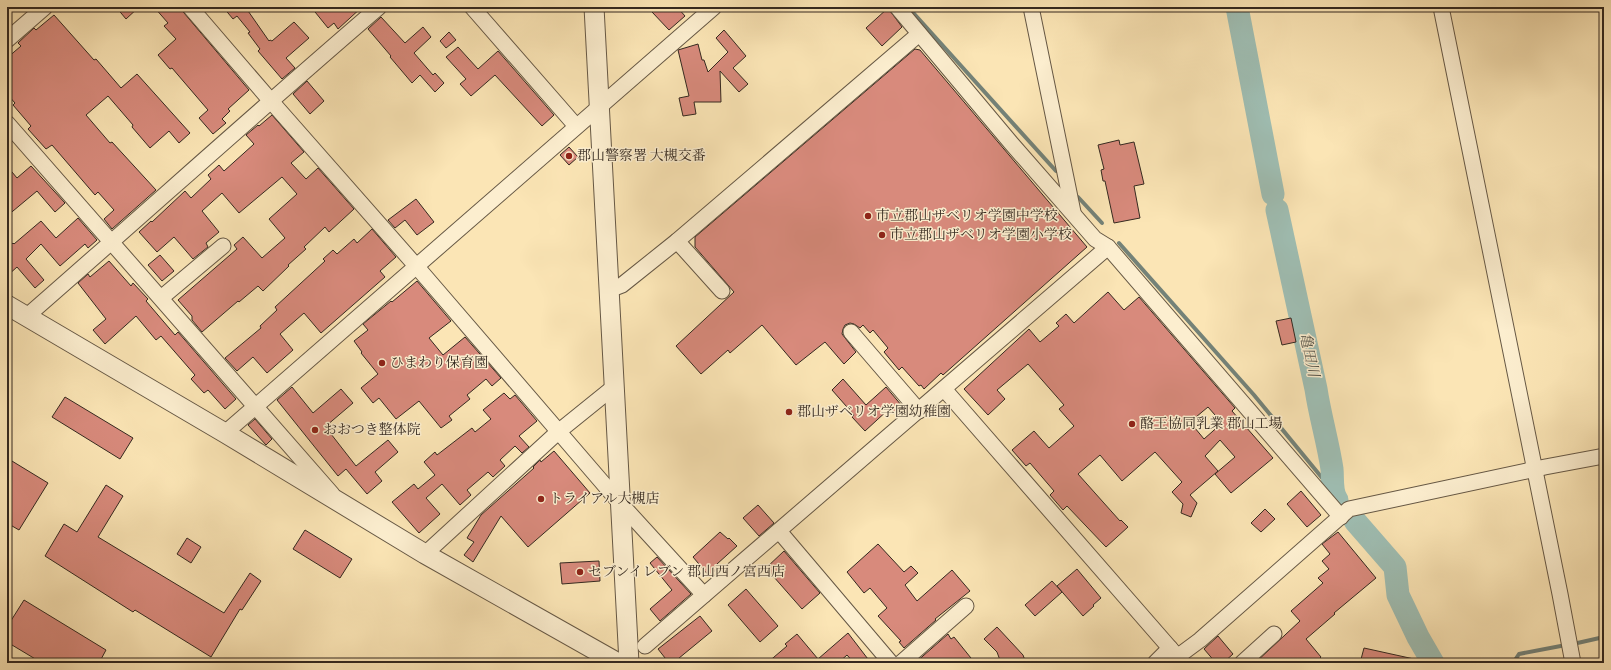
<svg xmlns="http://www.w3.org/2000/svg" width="1611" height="670" font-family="Vollkorn,'Noto Serif JP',serif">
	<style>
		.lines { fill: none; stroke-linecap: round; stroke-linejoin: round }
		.stream { stroke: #748278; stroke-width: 4 }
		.river { stroke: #9fbeb3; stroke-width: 23 }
		.building { fill: #d88a7c; stroke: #342920; fill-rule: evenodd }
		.minor-casing { stroke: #665845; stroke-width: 17 }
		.tertiary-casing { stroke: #665845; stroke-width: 21 }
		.minor { stroke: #fceecf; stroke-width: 15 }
		.tertiary { stroke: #fceecf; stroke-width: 19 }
		.poi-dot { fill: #8f2418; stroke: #fceecf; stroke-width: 1.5 }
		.labels { text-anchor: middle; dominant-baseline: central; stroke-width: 3; stroke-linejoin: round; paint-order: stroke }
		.poi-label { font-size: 14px; fill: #342920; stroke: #fceecf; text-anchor: start }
		.water-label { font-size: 15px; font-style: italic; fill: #4f4e45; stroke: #fceecf }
	</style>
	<rect width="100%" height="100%" fill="#fbe5b5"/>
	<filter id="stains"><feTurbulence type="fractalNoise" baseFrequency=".005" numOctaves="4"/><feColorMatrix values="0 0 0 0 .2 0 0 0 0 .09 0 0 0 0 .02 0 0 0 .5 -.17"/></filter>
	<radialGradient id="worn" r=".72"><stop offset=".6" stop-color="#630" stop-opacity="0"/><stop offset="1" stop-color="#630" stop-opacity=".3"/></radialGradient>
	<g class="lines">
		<!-- stream -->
		<g class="stream">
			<path d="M 908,7 L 1056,171"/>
			<path d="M 1078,197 L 1102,223"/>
			<path d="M 1119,243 L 1254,395 L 1323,479 L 1334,496"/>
			<path d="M 1573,644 L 1604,637"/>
			<path d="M 1513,663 L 1519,654 L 1566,645"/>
		</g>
		<!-- river -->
		<g class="river">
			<path d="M 1237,7 L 1273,194"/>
			<path d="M 1277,210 L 1316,389 C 1320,416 1328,442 1332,469 C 1333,479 1331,492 1337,500"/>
			<path d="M 1355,521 L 1395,567 L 1398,595 L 1418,637 L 1433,663"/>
		</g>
	</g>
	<!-- building -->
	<g class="building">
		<path d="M 116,7 L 139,7 L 126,19 Z"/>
		<path d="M 154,7 L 179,7 L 249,90 L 228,109 L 230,111 L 222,119 L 226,123 L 213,134 L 199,118 L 208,110 L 172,68 L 170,69 L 158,55 L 176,39 L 164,26 L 168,23 Z"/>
		<path d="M 223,7 L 247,7 L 246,8 L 269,41 L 270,40 L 272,41 L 294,22 L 309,38 L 286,58 L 295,68 L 282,79 L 258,51 L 260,49 L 248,33 L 250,32 L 237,16 L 233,19 Z"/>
		<path d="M 311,7 L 362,7 L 338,29 L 334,23 L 328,28 Z"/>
		<path d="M 657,7 L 677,7 L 685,16 L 669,30 L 652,12 Z"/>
		<path d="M 888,8 L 902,27 L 882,46 L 866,28 Z"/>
		<path d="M 54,15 L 94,60 L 96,59 L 121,88 L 137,74 L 190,133 L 179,143 L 169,131 L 150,148 L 132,127 L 133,125 L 108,96 L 86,115 L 110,143 L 112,142 L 156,190 L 112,229 L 104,219 L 114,210 L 98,192 L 95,195 L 52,145 L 46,149 L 28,129 L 31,126 L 13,105 L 15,103 L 7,94 L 7,58 L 21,46 L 18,43 L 34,28 L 36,30 Z"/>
		<path d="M 381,17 L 405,43 L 423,27 L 431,37 L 414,53 L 433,75 L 435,73 L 444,83 L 435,92 L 420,75 L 412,83 L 390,57 L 391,56 L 368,29 Z"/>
		<path d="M 724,30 L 746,56 L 733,68 L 748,84 L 739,92 L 720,71 L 721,102 L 694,102 L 696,114 L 683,116 L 679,98 L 689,96 L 678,50 L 698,44 L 702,60 L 704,60 L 708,72 L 728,52 L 716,38 Z"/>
		<path d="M 449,32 L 456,40 L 446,48 L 440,41 Z"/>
		<path d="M 458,47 L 478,69 L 498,51 L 554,115 L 542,126 L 495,75 L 471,96 L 460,84 L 466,79 L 446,57 Z"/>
		<path d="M 915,49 L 920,50 L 1087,247 L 943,375 L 941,373 L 924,389 L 921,385 L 919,386 L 902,367 L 899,370 L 884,352 L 888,348 L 873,330 L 870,333 L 863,325 L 860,328 L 854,324 L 850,323 L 845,325 L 843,329 L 842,334 L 856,352 L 844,364 L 825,342 L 796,365 L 762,325 L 730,353 L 728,350 L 701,374 L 676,346 L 734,292 L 695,247 L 695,237 Z"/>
		<path d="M 307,81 L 324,101 L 310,114 L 293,94 Z"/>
		<path d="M 272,115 L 304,152 L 291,163 L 306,179 L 318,168 L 354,209 L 329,232 L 325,227 L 304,247 L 306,249 L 288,265 L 289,266 L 263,291 L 258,286 L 239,302 L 238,301 L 202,332 L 192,320 L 192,316 L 178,300 L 237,249 L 234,245 L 243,237 L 262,258 L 285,238 L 269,219 L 297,194 L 282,177 L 239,213 L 222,193 L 202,211 L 219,232 L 206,243 L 208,247 L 193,259 L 174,237 L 157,252 L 139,232 L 151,221 L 152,222 L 185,191 L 191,198 L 211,179 L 208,175 L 219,165 L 224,171 L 254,144 L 246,135 L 258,125 L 259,126 Z"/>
		<path d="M 1119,140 L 1120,145 L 1134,142 L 1144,184 L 1134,186 L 1140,218 L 1114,223 L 1105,181 L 1103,181 L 1101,170 L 1104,169 L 1098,145 Z"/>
		<path d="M 569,147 L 578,157 L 569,165 L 560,155 Z"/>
		<path d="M 7,166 L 17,178 L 31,166 L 65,203 L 55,212 L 37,191 L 7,216 Z"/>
		<path d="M 416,199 L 434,222 L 417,235 L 405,220 L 395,228 L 388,220 Z"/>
		<path d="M 78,218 L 97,240 L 88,248 L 85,244 L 60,266 L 41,244 L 26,259 L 44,280 L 35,288 L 17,267 L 7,276 L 7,248 L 13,243 L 14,244 L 41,221 L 56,238 Z"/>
		<path d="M 372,229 L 396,257 L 380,271 L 385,277 L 321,333 L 304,313 L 280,334 L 293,350 L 267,373 L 253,357 L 237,371 L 225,358 L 261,328 L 260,326 L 277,310 L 275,307 L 325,261 L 323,259 L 333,250 L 337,254 L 354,239 L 357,243 Z"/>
		<path d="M 160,255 L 174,271 L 162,281 L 148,265 Z"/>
		<path d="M 109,261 L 131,286 L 133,283 L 148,299 L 146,301 L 175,335 L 178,332 L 236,399 L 225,409 L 208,390 L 204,393 L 191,379 L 195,375 L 161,336 L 156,340 L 136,316 L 105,344 L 93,330 L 106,319 L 78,283 L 88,274 L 90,277 Z"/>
		<path d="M 417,281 L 451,321 L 429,338 L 443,355 L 465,337 L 501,378 L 492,386 L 486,379 L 467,395 L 470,399 L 449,416 L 452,420 L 441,428 L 419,401 L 396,419 L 379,398 L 373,403 L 361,388 L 378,374 L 361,353 L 362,352 L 354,341 L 368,330 L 363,324 L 391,301 L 392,302 Z"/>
		<path d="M 1108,292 L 1124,310 L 1139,297 L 1235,408 L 1232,411 L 1273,458 L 1231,493 L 1215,474 L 1235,457 L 1220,440 L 1205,456 L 1218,471 L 1190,495 L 1197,503 L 1191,517 L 1181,513 L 1183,504 L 1172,492 L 1182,482 L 1155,452 L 1122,481 L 1100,455 L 1078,474 L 1120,521 L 1121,520 L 1128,527 L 1106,547 L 1067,506 L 1063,510 L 1050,495 L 1054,491 L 1030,463 L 1026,466 L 1012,450 L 1034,431 L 1049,448 L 1074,426 L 1059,409 L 1064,405 L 1028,364 L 997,390 L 1005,399 L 988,415 L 964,389 L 1029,329 L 1040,342 L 1059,326 L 1056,323 L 1066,314 L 1074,323 ZM 1208,407 L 1222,423 L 1204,439 L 1190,422 Z"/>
		<path d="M 1291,318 L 1296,342 L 1282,345 L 1276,321 Z"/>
		<path d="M 843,379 L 866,405 L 886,387 L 902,406 L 893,414 L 889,409 L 865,431 L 852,417 L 854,415 L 832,390 Z"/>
		<path d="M 292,387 L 313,413 L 341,389 L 353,403 L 326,426 L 332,433 L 331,434 L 356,466 L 388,440 L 398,452 L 375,472 L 382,481 L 367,494 L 346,469 L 338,476 L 277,400 Z"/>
		<path d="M 504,393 L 510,399 L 515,395 L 537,421 L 519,436 L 529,447 L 522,453 L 515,446 L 500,460 L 505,466 L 493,477 L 488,472 L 467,490 L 471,495 L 460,505 L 442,484 L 426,498 L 440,514 L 419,533 L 392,502 L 414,484 L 418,489 L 435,475 L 424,462 L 435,452 L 437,455 L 472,428 L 475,432 L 491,419 L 483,410 Z"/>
		<path d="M 65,397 L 133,438 L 120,459 L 52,417 Z"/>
		<path d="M 255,419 L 272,439 L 266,445 L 248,425 Z"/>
		<path d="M 554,451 L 590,493 L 528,547 L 501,516 L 473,562 L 464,555 L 474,542 L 467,538 L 481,515 L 534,468 L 533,467 L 540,460 L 541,462 Z"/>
		<path d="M 7,458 L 48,483 L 19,530 L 7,523 Z"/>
		<path d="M 106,485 L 123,496 L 98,537 L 224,613 L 250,573 L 261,581 L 242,610 L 240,609 L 211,657 L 135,610 L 133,612 L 45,556 L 64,524 L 77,532 Z"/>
		<path d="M 1301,491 L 1321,515 L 1307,527 L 1287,504 Z"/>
		<path d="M 758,505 L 774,523 L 759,536 L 743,518 Z"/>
		<path d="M 1265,509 L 1275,519 L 1261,532 L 1251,523 Z"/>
		<path d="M 305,530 L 352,559 L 340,578 L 293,549 Z"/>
		<path d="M 720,532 L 728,539 L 729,538 L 737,546 L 717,564 L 719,567 L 709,576 L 693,557 Z"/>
		<path d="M 1338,532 L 1376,578 L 1334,613 L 1335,614 L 1306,639 L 1321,657 L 1315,663 L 1255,663 L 1300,621 L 1291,611 L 1323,583 L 1318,578 L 1329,569 L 1322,561 L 1330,554 L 1322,544 Z"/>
		<path d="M 187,538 L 201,547 L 191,563 L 177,554 Z"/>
		<path d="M 878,544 L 904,572 L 911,566 L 918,573 L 905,585 L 917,601 L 952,570 L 970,591 L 935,619 L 936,620 L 904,648 L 899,642 L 901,641 L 878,616 L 887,608 L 870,588 L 864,593 L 847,572 Z"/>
		<path d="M 784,551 L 820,593 L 802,609 L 766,568 Z"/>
		<path d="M 657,557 L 691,594 L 660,621 L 650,609 L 672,590 L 650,563 Z"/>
		<path d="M 599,561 L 600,581 L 562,584 L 560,563 Z"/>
		<path d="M 1077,569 L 1101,598 L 1093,605 L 1094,606 L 1083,616 L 1057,586 Z"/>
		<path d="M 1052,581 L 1062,592 L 1035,616 L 1025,605 Z"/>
		<path d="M 746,589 L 778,626 L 760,642 L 728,605 Z"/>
		<path d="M 24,600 L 106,650 L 99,663 L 42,663 L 7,642 L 7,627 Z"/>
		<path d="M 700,616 L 712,631 L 673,663 L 669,663 L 658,649 Z"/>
		<path d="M 997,627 L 1023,655 L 1026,663 L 1001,663 L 997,652 L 984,639 Z"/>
		<path d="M 848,633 L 871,663 L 854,663 L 847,655 L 838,663 L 767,663 L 787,646 L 785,644 L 797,634 L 818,659 Z"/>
		<path d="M 948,634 L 951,639 L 954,637 L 975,663 L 915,663 Z"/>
		<path d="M 1218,636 L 1233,654 L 1223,663 L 1216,663 L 1204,649 Z"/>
		<path d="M 1364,648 L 1414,659 L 1413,663 L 1360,663 Z"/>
	</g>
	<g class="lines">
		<!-- minor casing -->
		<g class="minor-casing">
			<g id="minor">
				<path d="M 190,7 L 270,100 L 417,267 L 620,503 L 704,595 L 1108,247"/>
				<path d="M 472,7 L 576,126"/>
				<path d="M 897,7 L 1011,143 L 1095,239 L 1108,247 L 1341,517"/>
				<path d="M 1031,7 L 1073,212"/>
				<path d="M 1441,7 L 1560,594 L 1573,663"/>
				<path d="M 7,40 L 45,7"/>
				<path d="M 7,123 L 332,494"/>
				<path d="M 677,241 L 722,291"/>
				<path d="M 609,290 L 622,285 L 677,241 L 919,34"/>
				<path d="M 161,298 L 223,246"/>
				<path d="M 26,317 C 144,214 260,109 379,7"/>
				<path d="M 851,332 L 919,411"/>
				<path d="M 944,389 L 1183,663"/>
				<path d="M 225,433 L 714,7"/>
				<path d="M 779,531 L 891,663"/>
				<path d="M 425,554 L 558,432 L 615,386"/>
				<path d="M 645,646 L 704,595"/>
				<path d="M 1177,657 L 1200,640 L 1349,509 L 1545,467 L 1604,456"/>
				<path d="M 901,663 L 966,606"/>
				<path d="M 1155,663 L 1170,648"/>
				<path d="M 1242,663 L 1274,634"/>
			</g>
		</g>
		<!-- tertiary casing -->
		<g class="tertiary-casing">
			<g id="tertiary">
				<path d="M 594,7 L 629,663"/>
				<path d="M 7,305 L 225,433 L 425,554 L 618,663"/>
			</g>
		</g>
		<!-- minor -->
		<use href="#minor" class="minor"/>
		<!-- tertiary -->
		<use href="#tertiary" class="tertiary"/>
	</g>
	<!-- markers -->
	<g class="poi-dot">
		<circle cx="569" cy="156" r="4"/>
		<circle cx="868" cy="216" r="4"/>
		<circle cx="882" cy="235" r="4"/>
		<circle cx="382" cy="363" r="4"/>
		<circle cx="789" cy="412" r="4"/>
		<circle cx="1132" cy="424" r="4"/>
		<circle cx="315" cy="430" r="4"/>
		<circle cx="541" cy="499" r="4"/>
		<circle cx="580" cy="572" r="4"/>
	</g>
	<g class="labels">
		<!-- poi labels -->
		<g class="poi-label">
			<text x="577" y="156">郡山警察署 大槻交番</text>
			<text x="876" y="216">市立郡山ザベリオ学園中学校</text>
			<text x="890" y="235">市立郡山ザベリオ学園小学校</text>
			<text x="390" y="363">ひまわり保育園</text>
			<text x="797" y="412">郡山ザベリオ学園幼稚園</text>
			<text x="1140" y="424">酪王協同乳業 郡山工場</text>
			<text x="323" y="430">おおつき整体院</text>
			<text x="549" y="499">トライアル大槻店</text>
			<text x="588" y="572">セブンイレブン 郡山西ノ宮西店</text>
		</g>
		<!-- water labels -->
		<g class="water-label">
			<text transform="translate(1308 355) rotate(78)">亀田川</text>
		</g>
	</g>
	<!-- margin -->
	<rect width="1611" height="670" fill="none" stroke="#fbe5b5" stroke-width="24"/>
	<rect x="8" y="8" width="1595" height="654" fill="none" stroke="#342920" stroke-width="2"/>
	<rect x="12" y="12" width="1587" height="646" fill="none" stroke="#342920"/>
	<rect width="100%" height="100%" filter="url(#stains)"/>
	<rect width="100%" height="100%" fill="url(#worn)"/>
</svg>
